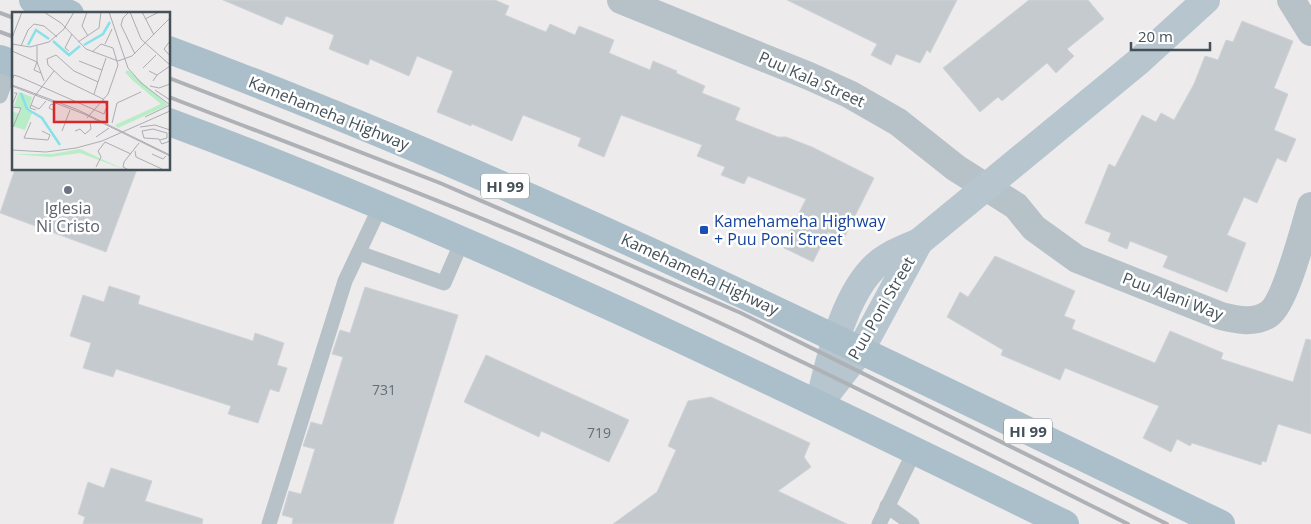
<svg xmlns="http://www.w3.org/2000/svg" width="1311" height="524" font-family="'Open Sans',sans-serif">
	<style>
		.building { fill: #c5cacf; stroke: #cfd3d7 }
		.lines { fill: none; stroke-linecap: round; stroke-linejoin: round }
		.lane { stroke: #b7c2c8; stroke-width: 15 }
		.street { stroke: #b7c2c8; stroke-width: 28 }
		.secondary { stroke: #b7c5ce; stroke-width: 28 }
		.primary { stroke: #abbfcb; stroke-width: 28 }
		.rail { stroke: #aeb2b6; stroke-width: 4 }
		.worship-dot { fill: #6b7280; stroke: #fff; stroke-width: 2 }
		.transit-dot { fill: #1a4fb4; stroke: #fff; stroke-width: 2 }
		.labels { text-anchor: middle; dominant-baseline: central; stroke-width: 5; stroke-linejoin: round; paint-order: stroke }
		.number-label { font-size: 14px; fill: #646f76 }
		.shield { fill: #fff; stroke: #7c858a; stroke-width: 1 }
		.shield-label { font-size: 15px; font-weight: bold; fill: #445158 }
		.street-label { font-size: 16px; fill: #445158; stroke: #fff }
		.worship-label { font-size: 16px; fill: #5b616d; stroke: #fff }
		.transit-label { font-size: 16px; fill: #164399; stroke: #fff; text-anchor: start }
		.inset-river { fill: none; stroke: #87e1e9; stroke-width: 2.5 }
		.inset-road { fill: none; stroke: #aaadb1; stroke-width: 1 }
		.view { fill: #d62828; fill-opacity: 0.15; stroke: #d62828; stroke-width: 2.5 }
		.inset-edge { fill: none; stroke: #445158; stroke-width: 2.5 }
	</style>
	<rect width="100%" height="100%" fill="#eeebec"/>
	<!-- building -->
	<g class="building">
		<path d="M 223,0 L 495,0 L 509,6 L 505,15 L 546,32 L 550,24 L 575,35 L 579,26 L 614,40 L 609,53 L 650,70 L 653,61 L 677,71 L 676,73 L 705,86 L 702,93 L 740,108 L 735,120 L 778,137 L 786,137 L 812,147 L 874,178 L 843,240 L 828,232 L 813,262 L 782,247 L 806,199 L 748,176 L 744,184 L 721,175 L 725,167 L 697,156 L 702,145 L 621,115 L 604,157 L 578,146 L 581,138 L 523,115 L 512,141 L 472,124 L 471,126 L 437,112 L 453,71 L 417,56 L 409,76 L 370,59 L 368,65 L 329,49 L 334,35 L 286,16 L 282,25 Z"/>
		<path d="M 787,0 L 957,0 L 930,53 L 927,50 L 920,63 L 896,54 L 891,65 L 871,55 L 877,44 Z"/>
		<path d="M 1029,0 L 1088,0 L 1104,19 L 1067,49 L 1074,56 L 1056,73 L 1047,63 L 1002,101 L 998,97 L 980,112 L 943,68 Z"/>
		<path d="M 1242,21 L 1293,41 L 1274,88 L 1288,94 L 1274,130 L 1296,139 L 1286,162 L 1277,158 L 1257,203 L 1244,197 L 1227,235 L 1246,243 L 1227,292 L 1163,267 L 1168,256 L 1130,241 L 1127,249 L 1108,241 L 1111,233 L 1085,223 L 1109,164 L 1115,167 L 1142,115 L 1156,122 L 1161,113 L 1174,120 L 1194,84 L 1205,56 L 1218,60 L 1226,40 L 1233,42 Z"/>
		<path d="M 15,169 L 137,169 L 106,252 L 0,213 Z"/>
		<path d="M 995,256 L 1075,291 L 1064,316 L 1075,320 L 1072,329 L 1155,363 L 1170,331 L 1223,353 L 1221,359 L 1293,382 L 1306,339 L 1311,340 L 1311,434 L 1278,424 L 1266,462 L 1262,461 L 1261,465 L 1192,443 L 1190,446 L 1177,439 L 1171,452 L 1143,438 L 1159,406 L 1065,368 L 1060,380 L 1001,355 L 1003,350 L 947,317 L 960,292 L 968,297 Z"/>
		<path d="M 109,286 L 140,296 L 138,304 L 253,341 L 255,333 L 284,343 L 277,365 L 287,368 L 279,392 L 270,389 L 258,423 L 228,414 L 231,406 L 116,369 L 113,377 L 83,368 L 91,343 L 70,336 L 83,295 L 104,302 Z"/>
		<path d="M 365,287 L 458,315 L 393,524 L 292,524 L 293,518 L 282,515 L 289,491 L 301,494 L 315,449 L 303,446 L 311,422 L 322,425 L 343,357 L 332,354 L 340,330 L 350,333 Z"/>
		<path d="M 486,355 L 629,420 L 609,462 L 541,431 L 539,437 L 464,402 Z"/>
		<path d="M 711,397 L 810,443 L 804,457 L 811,467 L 778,491 L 847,524 L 613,524 L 657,492 L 676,450 L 668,446 L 688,401 Z"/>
		<path d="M 111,468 L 152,481 L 145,501 L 203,519 L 202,524 L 83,524 L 85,517 L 78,514 L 88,482 L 104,488 Z"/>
	</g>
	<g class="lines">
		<!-- lane -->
		<g class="lane">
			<path d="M 0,96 L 12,63"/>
			<path d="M 359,253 L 444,283 L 463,239"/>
			<path d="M 887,506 L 912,524"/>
			<path d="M 269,524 L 345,281 L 381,205"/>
			<path d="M 879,524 L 915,450"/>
		</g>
		<!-- street -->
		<g class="street">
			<path d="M 621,0 L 809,76 L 849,94 L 898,122 L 956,168 L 1016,206 L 1034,228 L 1077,259 L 1221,316 C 1237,320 1255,324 1269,314 C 1286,302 1304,228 1311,206"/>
			<path d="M 1291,0 L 1311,32"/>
		</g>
		<!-- secondary -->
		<g class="secondary">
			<path d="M 825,396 L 860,351 L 919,242"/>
			<path d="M 819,404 C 829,361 846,281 887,257 C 897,251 908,247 919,242 L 1138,62 L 1206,0"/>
		</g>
		<!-- primary -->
		<g class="primary">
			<path d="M 33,0 L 70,14"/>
			<path d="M 169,50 C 530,184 874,357 1221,524"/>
			<path d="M 0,59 L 14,64"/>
			<path d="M 169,122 C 476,236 770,380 1065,524"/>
		</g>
		<!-- rail -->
		<g class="rail">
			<path d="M 0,13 L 14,18"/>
			<path d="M 0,32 L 14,37"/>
			<path d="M 169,78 L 440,183 L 741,313 L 1167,524"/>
			<path d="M 169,97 C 303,149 439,199 571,256 C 760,337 944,432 1128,524"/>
		</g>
	</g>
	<!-- markers -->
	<circle class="worship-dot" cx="68" cy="190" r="5"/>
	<rect class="transit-dot" x="699" y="225" width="10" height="10" rx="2.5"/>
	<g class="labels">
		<!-- number labels -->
		<g class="number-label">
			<text x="384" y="389">731</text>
			<text x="599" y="432">719</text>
		</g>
		<!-- shield labels -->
		<g class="shield">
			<rect x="481" y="173.5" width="48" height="25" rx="4"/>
			<rect x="1004" y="418.5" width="48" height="25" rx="4"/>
		</g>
		<g class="shield-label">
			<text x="505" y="186">HI 99</text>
			<text x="1028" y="431">HI 99</text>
		</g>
		<!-- street labels -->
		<g class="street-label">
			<text transform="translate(812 79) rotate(24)">Puu Kala Street</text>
			<text transform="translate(329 113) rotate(22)">Kamehameha Highway</text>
			<text transform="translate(700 274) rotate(25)">Kamehameha Highway</text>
			<text transform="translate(1173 296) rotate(21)">Puu Alani Way</text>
			<text transform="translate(881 308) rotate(-60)">Puu Poni Street</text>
		</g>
		<!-- worship labels -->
		<g class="worship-label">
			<text x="68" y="208">Iglesia<tspan x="68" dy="18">Ni Cristo</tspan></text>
		</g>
		<!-- transit labels -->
		<g class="transit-label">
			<text x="714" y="221">Kamehameha Highway<tspan x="714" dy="18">+ Puu Poni Street</tspan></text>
		</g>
	</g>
	<!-- overview -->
	<g transform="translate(12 12)">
		<rect width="158" height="158" fill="#eeebec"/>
		<path d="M 116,58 L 156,93 L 106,116 L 103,113 L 149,92 L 120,68 L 113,60 ZM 7,80 L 20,85 L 17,99 L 20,101 L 13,118 L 0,114 L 0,99 L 7,102 L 9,97 L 2,94 ZM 68,137 L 111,157 L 68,141 L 38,145 L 0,142 L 40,142 Z" fill="#b9edc7"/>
		<path class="inset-river" d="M 41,29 L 57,43 L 68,34M 16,33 L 24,18 L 37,27M 72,33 L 91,22 L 98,10M 9,81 L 15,97 L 30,106 L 48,133"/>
		<path class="inset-road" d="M 32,0 L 49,11 L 74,37 L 106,49 L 120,44 L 158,6M 75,0 L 70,14 L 76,24M 97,0 L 116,56 L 130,72M 117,0 L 111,6 L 109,13 L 123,42M 118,0 L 129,27 L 158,53M 130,0 L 142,23M 133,7 L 147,0M 0,26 L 10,0M 158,29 L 152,37 L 158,44M 66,30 L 87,16 L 89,0M 0,32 L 18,35 L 37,30 L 52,17 L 62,0M 93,32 L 100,17M 9,34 L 16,18 L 22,12 L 32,14 L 45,25M 0,39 L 25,50 L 32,69M 57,39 L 53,36 L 60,22M 67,49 L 90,58M 25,50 L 25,34M 25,50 L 22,58 L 29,61M 131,56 L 144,43M 137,59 L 145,63 L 141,69M 145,63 L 158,54M 1,66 L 2,63 L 8,65 L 92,102 L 95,94 L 91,87 L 52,68 L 36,53 L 35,47 L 44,43 L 62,59 L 86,70M 129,71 L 158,93M 0,73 L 64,97 L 158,143M 0,74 L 72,102 L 158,144M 138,74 L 147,76 L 158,72M 143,78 L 158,88M 82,82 L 94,46M 0,93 L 5,81 L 2,81M 19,93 L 27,97 L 34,89M 42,93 L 39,92 L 37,96 L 41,98 L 43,92M 0,95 L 9,96 L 1,115M 24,98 L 18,96 L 22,85 L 42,59M 133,105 L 158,93M 75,106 L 96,82 L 106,53 L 101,36 L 89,32 L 80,40M 19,110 L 12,126 L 36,128 L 38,123 L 30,119M 100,111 L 105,91 L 129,80M 128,115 L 143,113 L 158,118M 50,119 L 58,98M 63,119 L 68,117 L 73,122 L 79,117 L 78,110M 84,125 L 97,116M 148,128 L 155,126 L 155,121 L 141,117 L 130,119 L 132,126 L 147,127 L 149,131 L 150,132 L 158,129M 0,138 L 34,140 L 64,136 L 90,129 L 158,99M 123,139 L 124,145 L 150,157M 140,142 L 151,147 L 154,144M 84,155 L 89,145 L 86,139 L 93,130 L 119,142M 115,157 L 111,155 L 112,150 L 127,131"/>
		<path class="view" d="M 42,90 L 95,90 L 95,110 L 42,110 Z"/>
		<rect width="158" height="158" class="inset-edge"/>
	</g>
	<!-- scale -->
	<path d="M1131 42v8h79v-8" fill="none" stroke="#445158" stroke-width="2.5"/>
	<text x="1138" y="42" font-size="15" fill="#445158" stroke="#ffffff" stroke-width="4" paint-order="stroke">20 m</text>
</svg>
